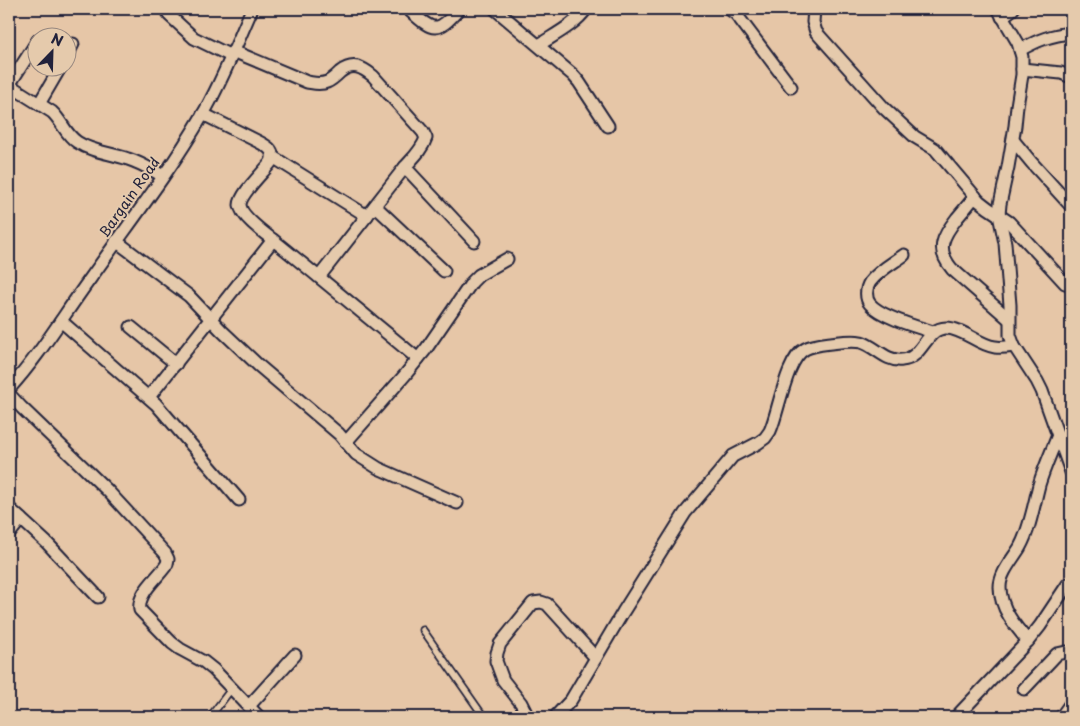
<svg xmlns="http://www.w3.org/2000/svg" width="1080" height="726" font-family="'Playpen Sans',sans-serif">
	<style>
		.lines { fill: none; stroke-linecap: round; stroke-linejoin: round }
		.service-casing { stroke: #22223b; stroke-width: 9 }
		.minor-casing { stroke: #22223b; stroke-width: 15 }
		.service { stroke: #e5caac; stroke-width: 5.5 }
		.minor { stroke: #e5caac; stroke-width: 11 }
		.labels { text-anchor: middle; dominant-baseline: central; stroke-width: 4; stroke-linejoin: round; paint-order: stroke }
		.street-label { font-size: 14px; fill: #22223b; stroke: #e5caac }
	</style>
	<rect width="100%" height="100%" fill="#e6c6a7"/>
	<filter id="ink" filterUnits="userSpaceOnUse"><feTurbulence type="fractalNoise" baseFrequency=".02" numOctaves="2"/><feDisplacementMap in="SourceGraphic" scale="10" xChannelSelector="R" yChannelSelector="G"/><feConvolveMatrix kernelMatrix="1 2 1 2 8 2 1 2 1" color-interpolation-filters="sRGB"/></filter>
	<g filter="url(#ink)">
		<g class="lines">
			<!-- service casing -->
			<g class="service-casing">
				<g id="service">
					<path d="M 423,630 L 484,717"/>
					<path d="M 210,717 L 232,688"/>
				</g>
			</g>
			<!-- minor casing -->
			<g class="minor-casing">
				<g id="minor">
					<path d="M 408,9 C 432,30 436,36 459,9"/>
					<path d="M 495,9 L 573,75 L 579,82 L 608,126"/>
					<path d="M 729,9 L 736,14 L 791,87"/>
					<path d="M 814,9 L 813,22 L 816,32 L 884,108 L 915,137 L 935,149 L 979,201 L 988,208 L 1009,222 L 1065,283 L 1071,285"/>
					<path d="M 998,9 L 1018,43 L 1022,57 L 1022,75 L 1017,106 L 1015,126 L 1008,167 L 1000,204 L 999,215 L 1005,243 L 1010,305 L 1010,335 L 1014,346 L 1037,381 L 1042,391 L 1071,472"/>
					<path d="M 169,15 L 194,38 L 231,56"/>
					<path d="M 1002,17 L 1013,9"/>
					<path d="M 539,45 C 554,35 576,24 586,9"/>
					<path d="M 1020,50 C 1038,40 1051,35 1071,33"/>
					<path d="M 233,51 L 307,82 C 314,83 320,85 327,82 C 332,80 336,76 340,72 C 353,62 362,67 373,76 L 423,132 L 426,138 C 422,150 413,158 405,167 L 319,277"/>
					<path d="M 68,54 L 73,44"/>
					<path d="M 1022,69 L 1061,73 L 1071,77"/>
					<path d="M 9,85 L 52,112 C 62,121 65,134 77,142 C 92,152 111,153 128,159 C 141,163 152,170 163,176"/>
					<path d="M 9,85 L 38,40"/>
					<path d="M 39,104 L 60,68"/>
					<path d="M 203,114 L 259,142 C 269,147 275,151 271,162 C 264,172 240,194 240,205 C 241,217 267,235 277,243 C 324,281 371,320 418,359"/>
					<path d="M 1013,140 L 1032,163 L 1071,206"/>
					<path d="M 273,157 L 367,216"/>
					<path d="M 405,167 L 474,241"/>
					<path d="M 975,196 C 969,204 963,211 957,218 C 943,236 935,249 952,269 L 1009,319"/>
					<path d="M 375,206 L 444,271"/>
					<path d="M 116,241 L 189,296 L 222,331 L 258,365 L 339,434 L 356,454 L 378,468 L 457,503"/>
					<path d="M 904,255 C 893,263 878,271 870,282 C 866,288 865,298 870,304 C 881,317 917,327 933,332"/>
					<path d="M 61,321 L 156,404 L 239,500"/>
					<path d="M 131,327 L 176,364"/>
					<path d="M 9,389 C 40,355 63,316 90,279 C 128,225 169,173 202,116 C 222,82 236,45 252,9"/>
					<path d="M 9,394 L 22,408 L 107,490 L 165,553 L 168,559 L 167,564 C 158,578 137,593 140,610 L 172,643 L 180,649 L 204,662 L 214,670 L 259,717"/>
					<path d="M 149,397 L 273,240"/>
					<path d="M 346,442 L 405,375 L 426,349 L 472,282 L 479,275 L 507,259"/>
					<path d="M 9,508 L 47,543 L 98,597"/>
					<path d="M 9,534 L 21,519"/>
					<path d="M 1028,641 C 1015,626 1000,608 1000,587 C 1000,573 1013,559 1020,547 C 1030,529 1034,504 1039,485 C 1044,468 1052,451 1058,435"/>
					<path d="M 1024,689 L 1057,654 L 1066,652 L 1071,653"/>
					<path d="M 249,706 L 295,655"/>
					<path d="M 528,717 L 521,703 L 503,680 L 496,661 L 497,653 L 500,644 L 533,603 L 541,602 L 547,604 L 596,658"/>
					<path d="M 555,717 L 571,700 L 623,612 L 685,513 L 733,456 L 758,443 L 765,438 L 770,431 C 779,411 786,359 805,349 C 812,345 823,344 831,343 C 840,342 852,340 861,342 C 875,346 886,362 902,360 C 923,359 925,328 946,328 C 963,328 978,345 995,347 C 1001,348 1008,347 1014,346"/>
					<path d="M 956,717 L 1028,641 L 1040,626 L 1068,584 L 1071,583"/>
					<path d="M 1061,717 L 1071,703"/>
				</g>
			</g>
			<!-- service -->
			<use href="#service" class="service"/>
			<!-- minor -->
			<use href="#minor" class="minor"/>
		</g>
	</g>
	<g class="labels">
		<!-- street labels -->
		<g class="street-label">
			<text transform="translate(129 197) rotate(-55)">Bargain Road</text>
		</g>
	</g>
	<!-- margin -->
	<rect width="1080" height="726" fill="none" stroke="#e5caac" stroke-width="30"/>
	<rect x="15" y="15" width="1050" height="696" fill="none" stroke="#22223b" stroke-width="2" filter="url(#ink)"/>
	<!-- north arrow -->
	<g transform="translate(52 52) rotate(23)"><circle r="24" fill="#e5caac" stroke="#97877f"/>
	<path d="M0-4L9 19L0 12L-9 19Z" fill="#22223b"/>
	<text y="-8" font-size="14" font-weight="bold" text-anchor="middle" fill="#22223b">N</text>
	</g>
</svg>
